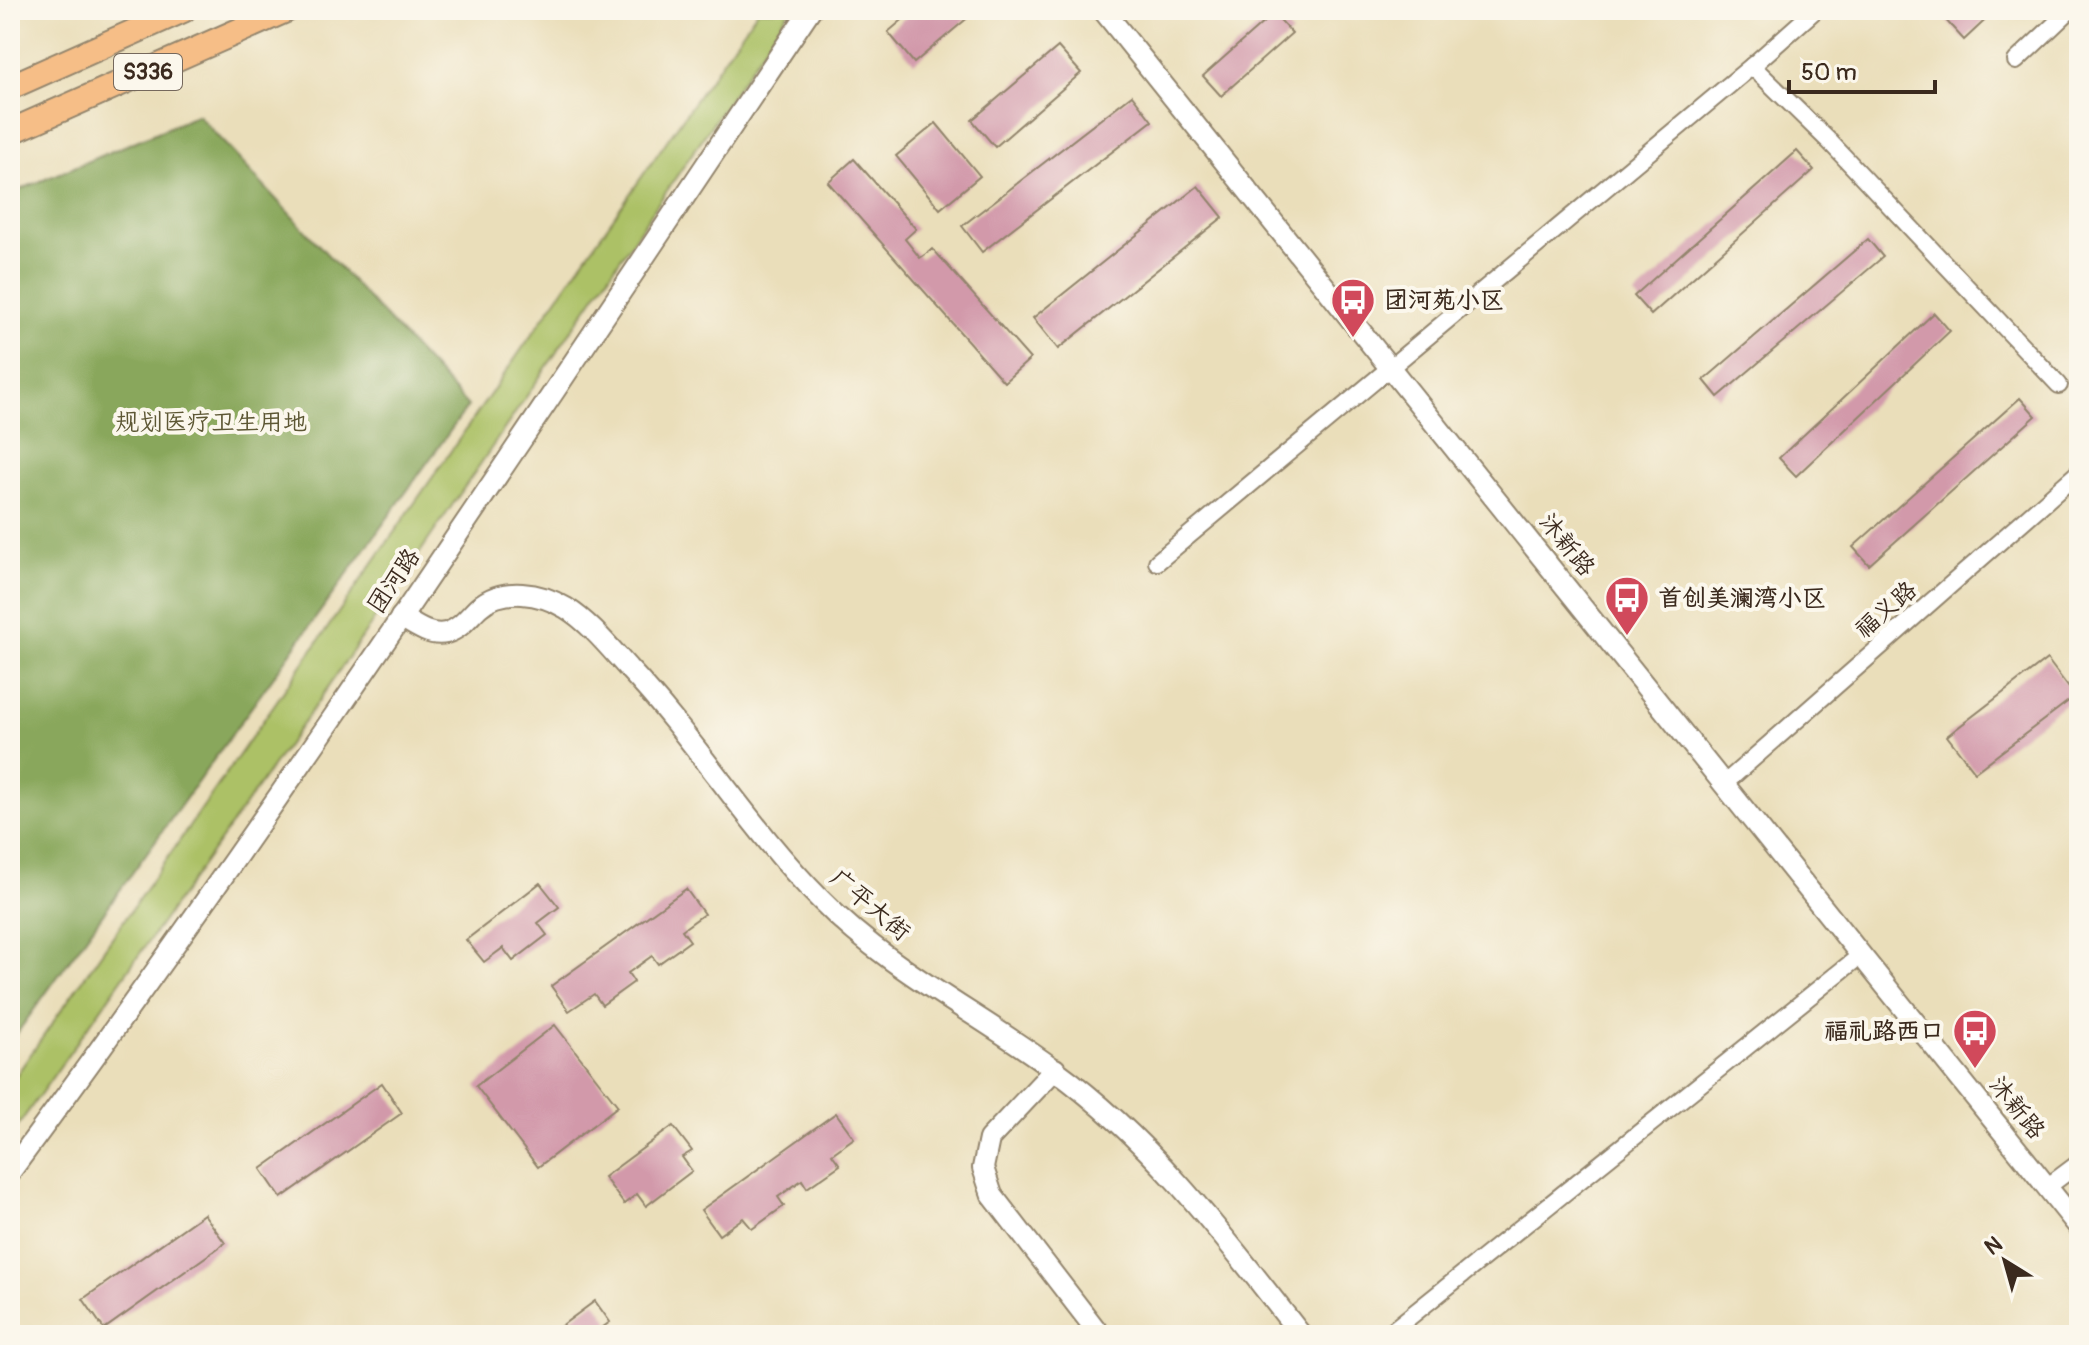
<svg xmlns="http://www.w3.org/2000/svg" width="2089" height="1345" font-family="Pangolin,'LXGW WenKai TC',sans-serif">
	<style>
		.green { fill: #acc166; stroke: #747642; stroke-width: 2 }
		.forest { fill: #89a75b; stroke: #62683c; stroke-width: 2 }
		.building { fill: #d299aa }
		.lines { fill: none; stroke-linecap: round; stroke-linejoin: round }
		.minor-casing { stroke: #92846c; stroke-width: 20 }
		.tertiary-casing { stroke: #92846c; stroke-width: 24 }
		.primary-casing { stroke: #92846c; stroke-width: 28 }
		.minor { stroke: #fff; stroke-width: 16 }
		.tertiary { stroke: #fff; stroke-width: 20 }
		.primary { stroke: #f6be87; stroke-width: 24 }
		.labels { text-anchor: middle; dominant-baseline: central; stroke-width: 8; stroke-linejoin: round; paint-order: stroke }
		.shield { fill: #fbf7ec; stroke: #75685c; stroke-width: 2 }
		.shield-label { font-size: 22px; font-weight: bold; fill: #3b2a1e }
		.poi-label { font-size: 24px; font-weight: bold; fill: #3b2a1e; stroke: #fbf7ec; text-anchor: start }
		.park-label { font-size: 24px; fill: #5d5734; stroke: #fbf7ec }
		.street-label { font-size: 24px; fill: #3b2a1e; stroke: #fbf7ec }
	</style>
	<rect width="100%" height="100%" fill="#fbf7ec"/>
	<filter id="ink" filterUnits="userSpaceOnUse"><feTurbulence type="fractalNoise" baseFrequency=".0125" numOctaves="2"/><feDisplacementMap in="SourceGraphic" scale="16" xChannelSelector="R" yChannelSelector="G"/><feConvolveMatrix kernelMatrix="1 2 1 2 8 2 1 2 1" color-interpolation-filters="sRGB"/></filter>
	<filter id="wash" filterUnits="userSpaceOnUse"><feTurbulence type="fractalNoise" baseFrequency=".006" numOctaves="4" result="noise"/><feDisplacementMap in="SourceGraphic" scale="32" xChannelSelector="R" yChannelSelector="G"/><feGaussianBlur stdDeviation="1.8" result="paint"/><feColorMatrix in="noise" values="0 0 0 0 0 0 0 0 0 0 0 0 0 0 0 0 0 1.4 0 .05"/><feComposite in="paint" operator="in"/></filter>
	<g filter="url(#wash)">
		<rect width="100%" height="100%" fill="#eadeba"/>
		<!-- green -->
		<path class="green" d="M 758,10 L 790,10 L 320,699 L 10,1137 L 10,1084 Z"/>
		<!-- forest -->
		<path class="forest" d="M 198,115 L 468,406 L 10,1043 L 10,194 Z"/>
		<g id="blocks">
			<!-- building -->
			<g class="building">
				<path d="M 914,10 L 977,10 L 914,63 L 888,32 Z"/>
				<path d="M 1951,10 L 1996,10 L 1964,40 L 1943,17 Z"/>
				<path d="M 1274,13 L 1292,33 L 1221,96 L 1203,76 Z"/>
				<path d="M 1058,47 L 1081,73 L 995,147 L 972,120 Z"/>
				<path d="M 1132,95 L 1152,121 L 982,252 L 962,226 Z"/>
				<path d="M 936,123 L 980,176 L 940,209 L 896,156 Z"/>
				<path d="M 1797,151 L 1814,170 L 1651,315 L 1634,296 Z"/>
				<path d="M 854,159 L 916,229 L 905,239 L 920,258 L 933,249 L 1030,359 L 1004,382 L 828,182 Z"/>
				<path d="M 1198,186 L 1223,217 L 1058,349 L 1033,318 Z"/>
				<path d="M 1868,239 L 1883,257 L 1718,397 L 1704,380 Z"/>
				<path d="M 1934,313 L 1950,331 L 1796,476 L 1779,458 Z"/>
				<path d="M 2020,398 L 2036,416 L 1869,565 L 1853,547 Z"/>
				<path d="M 2047,659 L 2075,696 L 1975,772 L 1947,736 Z"/>
				<path d="M 540,883 L 559,907 L 538,923 L 547,935 L 513,961 L 503,948 L 484,962 L 466,940 Z"/>
				<path d="M 686,889 L 704,914 L 682,930 L 690,941 L 658,964 L 652,956 L 628,973 L 634,982 L 602,1005 L 594,994 L 569,1011 L 551,986 Z"/>
				<path d="M 555,1025 L 618,1106 L 538,1167 L 476,1086 Z"/>
				<path d="M 382,1083 L 402,1113 L 281,1198 L 261,1169 Z"/>
				<path d="M 836,1113 L 854,1138 L 832,1154 L 840,1165 L 807,1188 L 802,1180 L 778,1197 L 784,1206 L 752,1229 L 743,1218 L 719,1235 L 701,1210 Z"/>
				<path d="M 673,1126 L 692,1151 L 682,1157 L 692,1171 L 646,1206 L 637,1194 L 624,1204 L 604,1177 Z"/>
				<path d="M 204,1214 L 225,1243 L 104,1329 L 83,1299 Z"/>
				<path d="M 595,1301 L 610,1322 L 592,1335 L 549,1335 Z"/>
			</g>
		</g>
	</g>
	<g filter="url(#ink)">
		<use href="#blocks" fill-opacity="0" stroke="#92846c" stroke-width="2"/>
		<g class="lines">
			<!-- minor casing -->
			<g class="minor-casing">
				<g id="minor">
					<path d="M 1815,10 L 1752,66 L 1829,141 L 2059,385"/>
					<path d="M 2016,61 L 2070,10"/>
					<path d="M 1157,562 L 1752,66"/>
					<path d="M 1725,783 L 2079,472"/>
					<path d="M 2047,1187 L 2079,1163"/>
					<path d="M 1387,1335 L 1861,955"/>
				</g>
			</g>
			<!-- tertiary casing -->
			<g class="tertiary-casing">
				<g id="tertiary">
					<path d="M 1103,10 L 2079,1227"/>
					<path d="M 401,617 C 414,625 430,637 446,633 C 461,629 469,616 479,607 C 503,586 541,593 566,608 C 589,622 610,648 628,668 C 697,741 750,829 821,900 C 888,969 978,1013 1055,1070 C 1155,1143 1226,1239 1301,1335"/>
					<path d="M 1055,1069 L 989,1139 L 983,1168 L 992,1195 L 1100,1335"/>
					<path d="M 10,1172 C 290,794 547,400 810,10"/>
				</g>
			</g>
			<!-- primary casing -->
			<g class="primary-casing">
				<g id="primary">
					<path d="M 10,87 L 183,10"/>
					<path d="M 10,132 L 286,10"/>
				</g>
			</g>
			<!-- minor -->
			<use href="#minor" class="minor"/>
			<!-- tertiary -->
			<use href="#tertiary" class="tertiary"/>
			<!-- primary -->
			<use href="#primary" class="primary"/>
		</g>
	</g>
	<!-- icons -->
	<defs>
		<g id="bus-pin" transform="scale(2.3)"><path d="M0 17L-7.5 6A9.5 9.5 0 1 1 7.5 6Z" fill="#d1495b" stroke="#fbf7ec"/><path d="M-5-6H5V4H4V6H2V4H-2V6H-4V4H-5ZM-3.5-4V0h7V-4ZM-3.5 1.2v1.5H-2V1.2ZM2 1.2v1.5H3.5V1.2Z" fill="#fff"/></g>
	</defs>
	<g fill-rule="evenodd">
		<use href="#bus-pin" x="1353" y="300"/>
		<use href="#bus-pin" x="1627" y="598"/>
		<use href="#bus-pin" x="1975" y="1031"/>
	</g>
	<g class="labels">
		<!-- shield labels -->
		<rect class="shield" x="114" y="54" width="68" height="36" rx="6"/>
		<g class="shield-label">
			<text x="148" y="72">S336</text>
		</g>
		<!-- poi labels -->
		<g class="poi-label">
			<text x="1384" y="300">团河苑小区</text>
			<text x="1658" y="598">首创美澜湾小区</text>
			<text x="1944" y="1031" text-anchor="end">福礼路西口</text>
		</g>
		<!-- park labels -->
		<g class="park-label">
			<text x="211" y="422">规划医疗卫生用地</text>
		</g>
		<!-- street labels -->
		<g class="street-label">
			<text transform="translate(1567 545) rotate(51)">沐新路</text>
			<text transform="translate(394 581) rotate(-56)">团河路</text>
			<text transform="translate(1886 610) rotate(-41)">福义路</text>
			<text transform="translate(870 905) rotate(40)">广平大街</text>
			<text transform="translate(2017 1108) rotate(51)">沐新路</text>
		</g>
	</g>
	<!-- margin -->
	<rect width="2089" height="1345" fill="none" stroke="#fbf7ec" stroke-width="40"/>
	<!-- north arrow -->
	<g transform="translate(2005 1261) rotate(323)" stroke="#fbf7ec" stroke-width="6" paint-order="stroke">
	<path d="M0-6L14 30L0 20L-14 30Z" fill="#3b2a1e"/>
	<text y="-12" font-size="22" font-weight="bold" text-anchor="middle" fill="#3b2a1e">N</text>
	</g>
	<!-- scale -->
	<path d="M1789 80v12h146v-12" fill="none" stroke="#3b2a1e" stroke-width="4"/>
	<text x="1801" y="80" font-size="24" fill="#3b2a1e" stroke="#fbf7ec" stroke-width="6" paint-order="stroke">50 m</text>
</svg>
